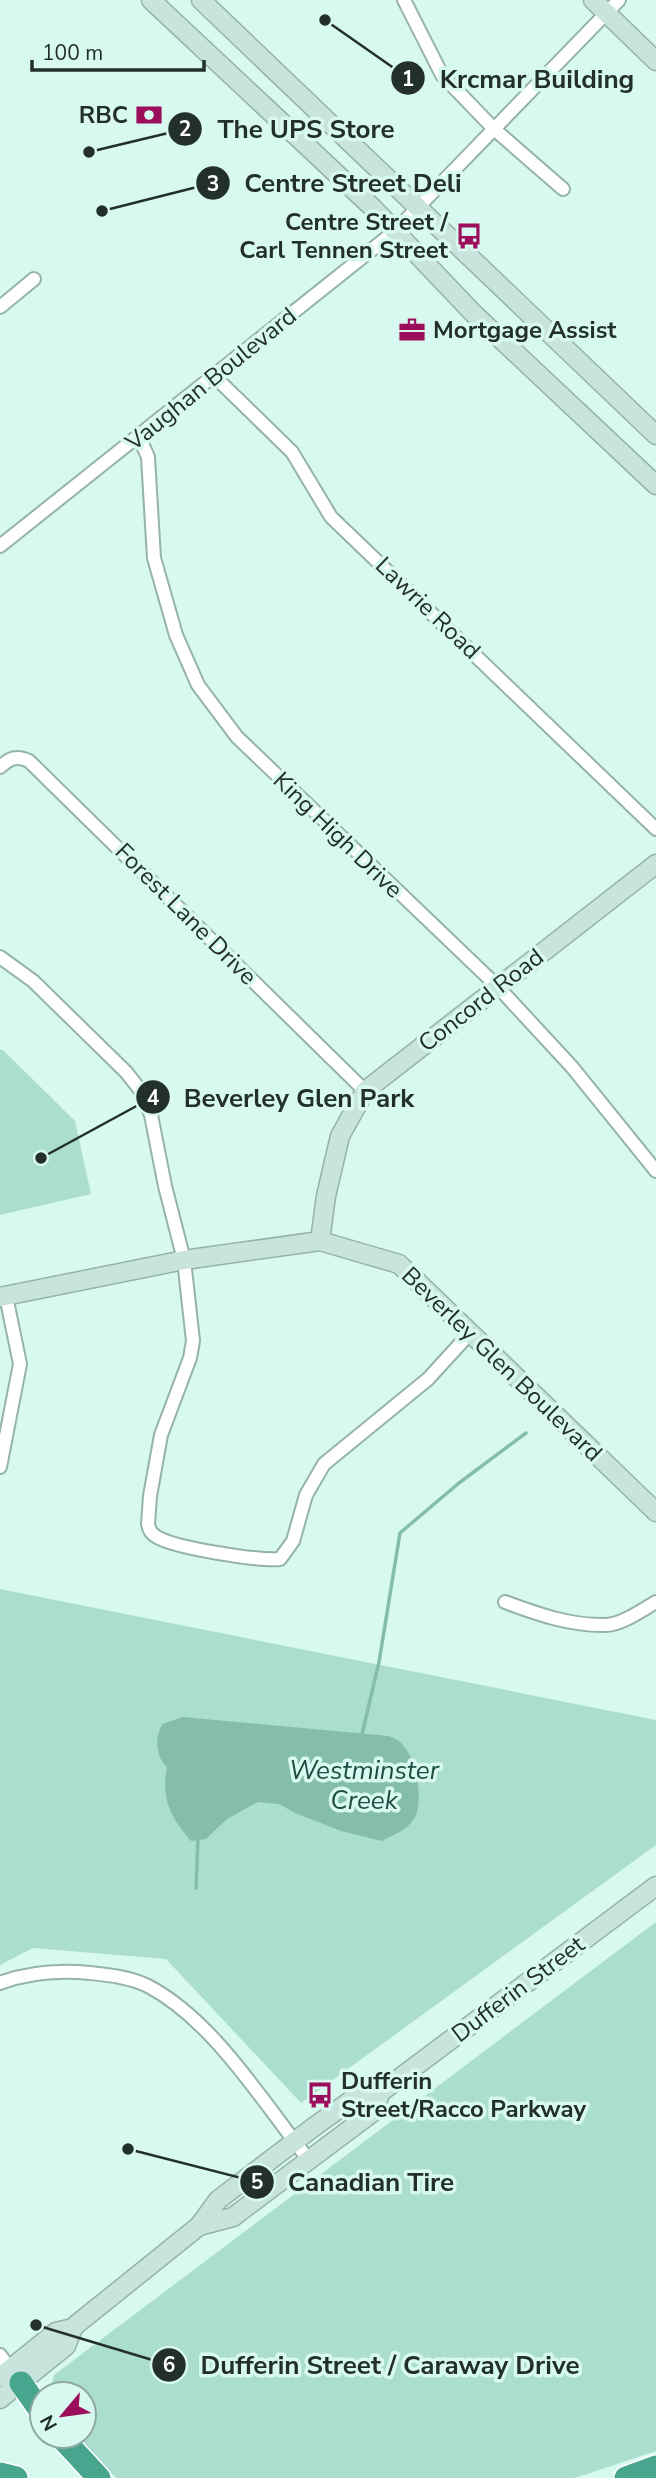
<svg xmlns="http://www.w3.org/2000/svg" width="656" height="2478" font-family="'Nunito Sans',sans-serif">
	<style>
		.green { fill: #abdecf }
		.water { fill: #85bdad }
		.lines { fill: none; stroke-linecap: round; stroke-linejoin: round }
		.stream { stroke: #85bdad; stroke-width: 3.5 }
		.street-casing { stroke: #95b3aa; stroke-width: 16 }
		.secondary-casing { stroke: #95b3aa; stroke-width: 21 }
		.highway-casing { stroke: #fff; stroke-width: 26 }
		.street { stroke: #fff; stroke-width: 12 }
		.secondary { stroke: #c8e4dd; stroke-width: 18 }
		.highway { stroke: #48a58e; stroke-width: 23 }
		.labels { text-anchor: middle; dominant-baseline: central; stroke-width: 7; stroke-linejoin: round; paint-order: stroke }
		.poi-label { font-size: 24px; font-weight: bold; fill: #232f2c; stroke: #d8f9ef; text-anchor: end }
		.street-label { font-size: 24px; fill: #232f2c; stroke: #d8f9ef }
		.water-label { font-size: 26px; font-style: italic; fill: #1e4d42; stroke: #d8f9ef }
		.leader { fill: none; stroke: #232f2c; stroke-width: 2.5 }
		.callout-dot { fill: #232f2c; stroke: #d8f9ef; stroke-width: 2.5 }
		.mark-label { font-size: 21px; text-anchor: middle; font-weight: bold; fill: #fff }
		.callout-label { font-size: 26px; text-anchor: middle; font-weight: bold; fill: #232f2c; stroke: #d8f9ef; stroke-width: 7; stroke-linejoin: round; paint-order: stroke }
	</style>
	<rect width="100%" height="100%" fill="#d8f9ef"/>
	<!-- green -->
	<g class="green">
		<path d="M 0,1050 L 3,1050 L 75,1121 L 91,1194 L 0,1215 Z"/>
		<path d="M 0,1589 L 656,1720 L 656,1845 L 301,2103 L 166,1959 L 33,1948 L 0,1965 Z"/>
		<path d="M 656,1922 L 656,2451 L 575,2478 L 117,2478 L 100,2464 L 77,2436 L 84,2436 L 84,2394 L 49,2394 L 54,2375 Z"/>
	</g>
	<!-- water -->
	<path class="water" d="M 183,1717 L 389,1736 C 393,1738 397,1739 399,1741 C 416,1754 425,1801 414,1819 C 407,1830 393,1835 382,1841 L 341,1831 L 295,1813 L 279,1804 L 258,1802 L 227,1819 L 206,1839 L 191,1841 C 170,1817 161,1798 167,1767 C 155,1756 155,1738 162,1724 Z"/>
	<g class="lines">
		<!-- stream -->
		<g class="stream">
			<path d="M 359,1737 L 362,1734 L 379,1662 L 400,1533 L 459,1483 L 526,1433"/>
			<path d="M 196,1888 L 198,1838"/>
		</g>
		<!-- street casing -->
		<g class="street-casing">
			<g id="street">
				<path d="M 404,0 L 442,75 L 494,129 L 563,189"/>
				<path d="M 0,307 L 34,279"/>
				<path d="M 214,376 L 292,452 L 331,517 L 656,829"/>
				<path d="M 139,437 L 148,457 L 154,558 L 176,635 L 198,685 L 237,737 L 498,987 L 572,1067 L 656,1171"/>
				<path d="M 0,546 L 394,232 L 619,0"/>
				<path d="M 0,767 C 10,758 17,755 29,761 L 365,1091"/>
				<path d="M 0,957 L 33,981 L 126,1072 L 141,1091 L 151,1115 L 165,1186 L 184,1260 L 193,1341 L 190,1358 L 161,1435 L 150,1496 L 148,1524 C 149,1530 151,1534 157,1537 C 175,1548 258,1561 280,1559 L 293,1541 L 306,1495 L 324,1464 L 428,1379 L 471,1332"/>
				<path d="M 0,1467 L 20,1364 L 6,1296"/>
				<path d="M 505,1602 C 537,1614 571,1626 606,1625 C 623,1624 642,1610 656,1602"/>
				<path d="M 0,1983 C 29,1972 59,1970 90,1973 C 109,1975 130,1977 148,1986 C 213,2020 263,2102 308,2159"/>
				<path d="M 0,2355 L 14,2374"/>
			</g>
		</g>
		<!-- secondary casing -->
		<g class="secondary-casing">
			<g id="secondary">
				<path d="M 151,0 L 373,208 L 474,314 L 656,485"/>
				<path d="M 201,0 L 656,435"/>
				<path d="M 593,0 L 656,61"/>
				<path d="M 320,1241 L 326,1196 L 340,1136 L 365,1091 L 656,864"/>
				<path d="M 0,1297 L 184,1260 L 320,1241 L 399,1264 L 656,1512"/>
				<path d="M 199,2226 L 233,2217 L 373,2112 L 381,2092 L 656,1886"/>
				<path d="M 0,2377 L 56,2332 L 73,2328 L 77,2324 L 199,2226 L 218,2200 L 311,2129 L 361,2093 L 381,2092"/>
				<path d="M 0,2399 L 66,2346 L 73,2328"/>
			</g>
		</g>
		<!-- highway casing -->
		<g class="highway-casing">
			<g id="highway">
				<path d="M 21,2383 L 42,2413"/>
				<path d="M 60,2436 L 99,2478"/>
				<path d="M 0,2474 L 16,2478"/>
				<path d="M 626,2478 L 656,2467"/>
			</g>
		</g>
		<!-- street -->
		<use href="#street" class="street"/>
		<!-- secondary -->
		<use href="#secondary" class="secondary"/>
		<!-- highway -->
		<use href="#highway" class="highway"/>
	</g>
	<!-- icons -->
	<defs>
		<g id="bank-bare" transform="scale(2.1)"><path d="M-6-4H6V4H-6ZM0-2.3a2.3 2.3 0 1 0 0 4.6a2.3 2.3 0 1 0 0-4.6Z" fill="#9c0e5c" stroke="#d8f9ef" stroke-width="2.5" paint-order="stroke"/></g>
		<g id="bus-bare" transform="scale(2.1)"><path d="M-5-6H5V4H4V6H2V4H-2V6H-4V4H-5ZM-3.5-4V0h7V-4ZM-3.5 1.2v1.5H-2V1.2ZM2 1.2v1.5H3.5V1.2Z" fill="#9c0e5c" stroke="#d8f9ef" stroke-width="2.5" paint-order="stroke"/></g>
		<g id="office-bare" transform="scale(2.1)"><path d="M-6-3h4V-5.5h4V-3h4V5H-6ZM-1-4.5V-3h2v-1.5ZM-6 0V1H6V0Z" fill="#9c0e5c" stroke="#d8f9ef" stroke-width="2.5" paint-order="stroke"/></g>
	</defs>
	<g fill-rule="evenodd">
		<use href="#bank-bare" x="149" y="115"/>
		<use href="#bus-bare" x="469" y="236"/>
		<use href="#office-bare" x="412" y="330"/>
		<use href="#bus-bare" x="320" y="2095"/>
	</g>
	<g class="labels">
		<!-- poi labels -->
		<g class="poi-label">
			<text x="128" y="115">RBC</text>
			<text x="448" y="222">Centre Street /<tspan x="448" dy="28">Carl Tennen Street</tspan></text>
			<text x="433" y="330" text-anchor="start">Mortgage Assist</text>
			<text x="341" y="2081" text-anchor="start">Dufferin<tspan x="341" dy="28">Street/Racco Parkway</tspan></text>
		</g>
		<!-- street labels -->
		<g class="street-label">
			<text transform="translate(211 379) rotate(-39)">Vaughan Boulevard</text>
			<text transform="translate(428 608) rotate(44)">Lawrie Road</text>
			<text transform="translate(338 835) rotate(44)">King High Drive</text>
			<text transform="translate(186 914) rotate(45)">Forest Lane Drive</text>
			<text transform="translate(481 1000) rotate(-38)">Concord Road</text>
			<text transform="translate(502 1364) rotate(44)">Beverley Glen Boulevard</text>
			<text transform="translate(518 1989) rotate(-37)">Dufferin Street</text>
		</g>
		<!-- water labels -->
		<g class="water-label">
			<text x="364" y="1770">Westminster<tspan x="364" dy="30">Creek</tspan></text>
		</g>
	</g>
	<!-- callouts -->
	<path class="leader" d="M325 20L408 78M89 152L185 129M102 211L213 183M41 1158L153 1097M128 2149L257 2182M36 2325L169 2365"/>
	<g class="callout-dot">
		<circle cx="325" cy="20" r="7"/>
		<circle cx="89" cy="152" r="7"/>
		<circle cx="102" cy="211" r="7"/>
		<circle cx="41" cy="1158" r="7"/>
		<circle cx="128" cy="2149" r="7"/>
		<circle cx="36" cy="2325" r="7"/>
		<circle cx="408" cy="78" r="18"/>
		<circle cx="185" cy="129" r="18"/>
		<circle cx="213" cy="183" r="18"/>
		<circle cx="153" cy="1097" r="18"/>
		<circle cx="257" cy="2182" r="18"/>
		<circle cx="169" cy="2365" r="18"/>
	</g>
	<g class="mark-label">
		<text x="408" y="86">1</text>
		<text x="185" y="136">2</text>
		<text x="213" y="191">3</text>
		<text x="153" y="1105">4</text>
		<text x="257" y="2189">5</text>
		<text x="169" y="2372">6</text>
	</g>
	<g class="callout-label">
		<text x="537" y="88">Krcmar Building</text>
		<text x="306" y="138">The UPS Store</text>
		<text x="353" y="192">Centre Street Deli</text>
		<text x="299" y="1107">Beverley Glen Park</text>
		<text x="371" y="2191">Canadian Tire</text>
		<text x="390" y="2374">Dufferin Street / Caraway Drive</text>
	</g>
	<!-- north arrow -->
	<g transform="translate(63 2415) rotate(241)"><circle r="33" fill="#d8f9ef" stroke="#90a8a1" stroke-width="2"/>
	<path d="M0-5L12 26L0 18L-12 26Z" fill="#9c0e5c"/>
	<text y="-10" font-size="19" font-weight="bold" text-anchor="middle" fill="#232f2c">N</text>
	</g>
	<!-- scale -->
	<path d="M32 60v10h172v-10" fill="none" stroke="#232f2c" stroke-width="3.5"/>
	<text x="42" y="60" font-size="21" fill="#232f2c" stroke="#d8f9ef" stroke-width="5" paint-order="stroke">100 m</text>
</svg>
